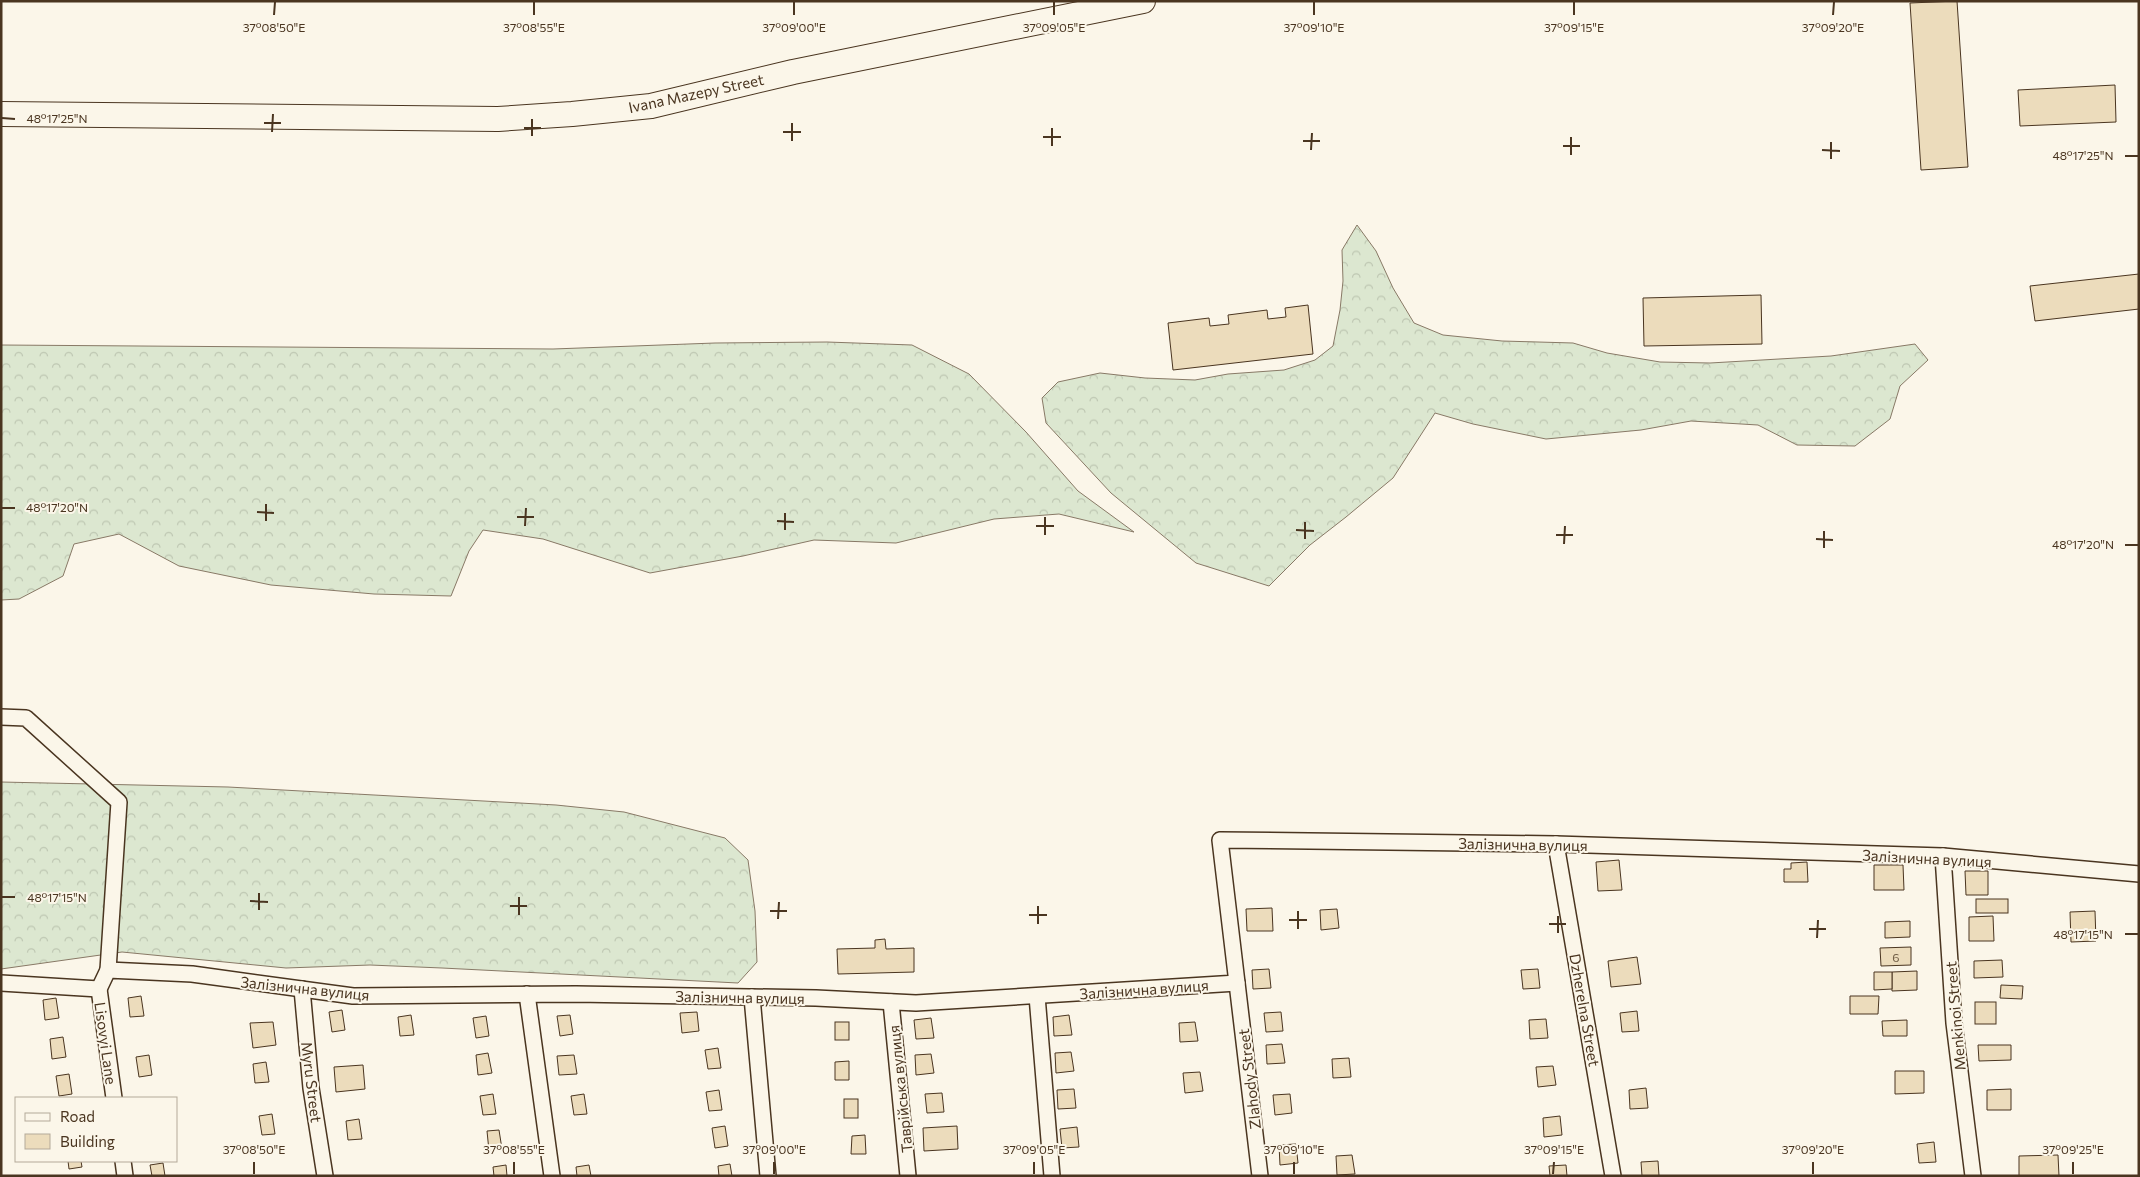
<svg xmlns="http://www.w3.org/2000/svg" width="2140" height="1177" font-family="Commissioner,sans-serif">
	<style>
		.forest { fill: url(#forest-crowns); stroke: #887966 }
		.building { fill: #ecdcbc; stroke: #4a3520 }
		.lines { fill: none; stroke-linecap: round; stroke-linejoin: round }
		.street-casing { stroke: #4a3520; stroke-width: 18 }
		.primary-casing { stroke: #4a3520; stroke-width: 26 }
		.street { stroke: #fbf6e9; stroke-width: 15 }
		.primary { stroke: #fbf6e9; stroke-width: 24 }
		.ticks { fill: none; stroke: #4a3520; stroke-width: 2 }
		.labels { text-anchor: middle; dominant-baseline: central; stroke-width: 4; stroke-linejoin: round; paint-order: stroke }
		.number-label { font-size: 12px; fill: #725f47 }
		.street-label { font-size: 15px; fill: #4a3520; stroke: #fbf6e9 }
		.ticks-label { font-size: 12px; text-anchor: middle; fill: #4a3520; stroke: #fbf6e9; stroke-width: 4; stroke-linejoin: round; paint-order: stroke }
	</style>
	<defs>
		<pattern id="forest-crowns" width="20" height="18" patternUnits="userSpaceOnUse" patternTransform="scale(1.25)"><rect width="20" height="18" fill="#dce7d0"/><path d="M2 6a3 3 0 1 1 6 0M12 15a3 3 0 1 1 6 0" fill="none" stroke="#bec7b2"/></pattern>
	</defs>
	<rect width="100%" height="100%" fill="#fbf6e9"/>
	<!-- forest -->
	<g class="forest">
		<path d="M 1357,225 L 1376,251 L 1393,288 L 1414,323 L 1443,335 L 1502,341 L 1573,343 L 1607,353 L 1660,362 L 1710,363 L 1831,356 L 1915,344 L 1928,360 L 1900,386 L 1890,419 L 1855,446 L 1797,445 L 1758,425 L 1691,421 L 1641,430 L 1546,439 L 1473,424 L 1435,413 L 1393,478 L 1346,517 L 1310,545 L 1269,586 L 1196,563 L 1111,493 L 1046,423 L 1042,398 L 1058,382 L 1100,373 L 1145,378 L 1195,380 L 1228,374 L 1284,370 L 1315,360 L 1333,346 L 1340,310 L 1343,281 L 1342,250 Z"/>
		<path d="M 827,342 L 912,345 L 969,374 L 1026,432 L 1078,491 L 1134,532 L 1059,514 L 994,519 L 896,543 L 814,540 L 743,556 L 650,573 L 543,539 L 483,530 L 469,551 L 451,596 L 374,594 L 271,585 L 179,566 L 119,534 L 74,544 L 63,576 L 19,599 L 1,600 L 1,345 L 553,349 L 715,343 Z"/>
		<path d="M 1,782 L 228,787 L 556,805 L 624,812 L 725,838 L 748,860 L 755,911 L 757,962 L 738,983 L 442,968 L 370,965 L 286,968 L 122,952 L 1,969 Z"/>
	</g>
	<!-- building -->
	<g class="building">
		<path d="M 1957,1 L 1968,167 L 1921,170 L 1910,3 Z"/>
		<path d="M 2115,85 L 2116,122 L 2020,126 L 2018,90 Z"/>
		<path d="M 2139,274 L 2139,309 L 2035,321 L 2030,286 Z"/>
		<path d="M 1761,295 L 1762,344 L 1644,346 L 1643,298 Z"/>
		<path d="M 1308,305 L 1313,354 L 1173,370 L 1168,323 L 1209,318 L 1210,326 L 1229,324 L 1228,315 L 1267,310 L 1268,319 L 1286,317 L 1285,308 Z"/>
		<path d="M 1619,860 L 1622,890 L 1598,891 L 1596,862 Z"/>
		<path d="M 1807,862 L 1808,882 L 1784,882 L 1784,869 L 1791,869 L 1791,863 Z"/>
		<path d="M 1874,865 L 1903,865 L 1904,890 L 1874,890 Z"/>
		<path d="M 1965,871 L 1988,871 L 1988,895 L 1966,895 Z"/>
		<rect x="1976" y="899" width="32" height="14"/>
		<path d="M 1272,908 L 1273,931 L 1247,931 L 1246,909 Z"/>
		<path d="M 1337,909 L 1339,928 L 1321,930 L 1320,910 Z"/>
		<path d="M 2095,911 L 2096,941 L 2071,942 L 2070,912 Z"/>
		<path d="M 1993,916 L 1994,941 L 1969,941 L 1969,917 Z"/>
		<path d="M 1910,921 L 1910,937 L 1885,938 L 1885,922 Z"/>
		<path d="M 885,939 L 886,949 L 914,948 L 914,972 L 838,974 L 837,949 L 875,948 L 875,940 Z"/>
		<path d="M 1911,947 L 1911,965 L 1881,966 L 1880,948 Z"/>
		<path d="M 1637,957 L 1641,984 L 1611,987 L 1608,961 Z"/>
		<path d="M 2002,960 L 2003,977 L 1974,978 L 1974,961 Z"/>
		<path d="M 1269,969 L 1271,988 L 1253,989 L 1252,970 Z"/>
		<path d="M 1538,969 L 1540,988 L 1523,989 L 1521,970 Z"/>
		<path d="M 1917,971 L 1917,990 L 1892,991 L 1892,972 Z"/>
		<path d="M 1874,972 L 1892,972 L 1892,989 L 1874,990 Z"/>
		<path d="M 2001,985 L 2023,986 L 2022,999 L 2000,998 Z"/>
		<path d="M 141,996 L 144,1016 L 130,1017 L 128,998 Z"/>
		<path d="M 1850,996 L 1879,996 L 1878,1014 L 1850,1014 Z"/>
		<path d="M 56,998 L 59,1018 L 45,1020 L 43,1000 Z"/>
		<rect x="1975" y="1002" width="21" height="22"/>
		<path d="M 342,1010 L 345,1030 L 332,1032 L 329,1012 Z"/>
		<path d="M 1637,1011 L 1639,1031 L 1622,1032 L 1620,1013 Z"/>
		<path d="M 697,1012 L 699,1031 L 682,1033 L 680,1013 Z"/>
		<path d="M 1281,1012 L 1283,1031 L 1266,1032 L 1264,1013 Z"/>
		<path d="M 411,1015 L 414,1035 L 400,1036 L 398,1017 Z"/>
		<path d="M 570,1015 L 573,1034 L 560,1036 L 557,1016 Z"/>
		<path d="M 1069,1015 L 1072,1035 L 1054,1036 L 1053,1017 Z"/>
		<path d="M 486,1016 L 489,1036 L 476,1038 L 473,1018 Z"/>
		<path d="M 931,1018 L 934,1038 L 916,1039 L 914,1020 Z"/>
		<path d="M 1546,1019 L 1548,1038 L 1530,1039 L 1529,1020 Z"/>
		<path d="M 1907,1020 L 1907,1036 L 1883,1036 L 1882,1021 Z"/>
		<path d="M 273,1022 L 276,1045 L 253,1048 L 250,1023 Z"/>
		<rect x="835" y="1022" width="14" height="18"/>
		<path d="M 1195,1022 L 1198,1041 L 1180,1042 L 1179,1023 Z"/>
		<path d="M 63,1037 L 66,1057 L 52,1059 L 50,1039 Z"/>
		<path d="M 1282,1044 L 1285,1063 L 1267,1064 L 1266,1045 Z"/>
		<path d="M 1978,1045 L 2011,1045 L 2011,1060 L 1979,1061 Z"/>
		<path d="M 718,1048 L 721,1068 L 708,1069 L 705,1050 Z"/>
		<path d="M 1071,1052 L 1074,1071 L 1056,1073 L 1055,1053 Z"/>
		<path d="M 488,1053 L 492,1073 L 478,1075 L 476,1055 Z"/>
		<path d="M 931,1054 L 934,1073 L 916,1075 L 915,1055 Z"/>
		<path d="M 149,1055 L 152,1075 L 139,1077 L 136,1057 Z"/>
		<path d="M 574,1055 L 577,1074 L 559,1075 L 557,1056 Z"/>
		<path d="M 1349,1058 L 1351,1077 L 1333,1078 L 1332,1059 Z"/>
		<path d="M 849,1061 L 849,1080 L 835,1080 L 835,1062 Z"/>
		<path d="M 266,1062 L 269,1082 L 255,1083 L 253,1064 Z"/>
		<path d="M 363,1065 L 365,1089 L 336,1092 L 334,1067 Z"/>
		<path d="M 1553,1066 L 1556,1085 L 1538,1087 L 1536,1067 Z"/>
		<path d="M 1895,1071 L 1924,1071 L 1924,1093 L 1895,1094 Z"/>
		<path d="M 1200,1072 L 1203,1091 L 1185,1093 L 1183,1073 Z"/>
		<path d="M 69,1074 L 72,1094 L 59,1096 L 56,1076 Z"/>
		<path d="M 1646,1088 L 1648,1108 L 1630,1109 L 1629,1090 Z"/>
		<path d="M 1074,1089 L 1076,1108 L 1058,1109 L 1057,1090 Z"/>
		<path d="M 2011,1089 L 2011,1110 L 1987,1110 L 1987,1090 Z"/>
		<path d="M 719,1090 L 722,1110 L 709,1111 L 706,1092 Z"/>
		<path d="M 942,1093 L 944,1112 L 927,1113 L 925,1094 Z"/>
		<path d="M 493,1094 L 496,1114 L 483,1115 L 480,1096 Z"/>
		<path d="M 584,1094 L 587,1114 L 574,1115 L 571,1096 Z"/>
		<path d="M 1290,1094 L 1292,1113 L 1275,1115 L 1273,1095 Z"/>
		<rect x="844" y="1099" width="14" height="19"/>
		<path d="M 272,1114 L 275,1134 L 262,1135 L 259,1116 Z"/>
		<path d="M 1560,1116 L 1562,1135 L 1544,1137 L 1543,1118 Z"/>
		<path d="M 359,1119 L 362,1139 L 348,1140 L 346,1121 Z"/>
		<path d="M 725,1126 L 728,1146 L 715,1148 L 712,1128 Z"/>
		<path d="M 957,1126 L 958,1149 L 924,1151 L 923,1128 Z"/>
		<path d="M 1077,1127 L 1079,1147 L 1062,1148 L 1060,1129 Z"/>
		<path d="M 499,1130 L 502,1149 L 489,1151 L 487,1131 Z"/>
		<path d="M 865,1135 L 866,1154 L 851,1154 L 852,1136 Z"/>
		<path d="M 1934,1142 L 1936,1162 L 1919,1163 L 1917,1144 Z"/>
		<path d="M 1296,1144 L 1298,1163 L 1280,1165 L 1279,1145 Z"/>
		<path d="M 1352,1155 L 1355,1174 L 1337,1175 L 1336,1156 Z"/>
		<path d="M 2058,1155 L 2059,1176 L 2019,1176 L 2019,1156 Z"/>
		<path d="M 68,1161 L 81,1161 L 82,1167 L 69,1169 Z"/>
		<path d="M 1658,1161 L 1659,1176 L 1642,1176 L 1641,1162 Z"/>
		<path d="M 163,1163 L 165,1176 L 152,1176 L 150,1165 Z"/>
		<path d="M 730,1164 L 732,1176 L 719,1176 L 718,1166 Z"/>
		<path d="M 506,1165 L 507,1176 L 494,1176 L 493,1167 Z"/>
		<path d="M 589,1165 L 591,1176 L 577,1176 L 576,1167 Z"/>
		<path d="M 1566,1165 L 1567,1176 L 1550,1176 L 1549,1166 Z"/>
	</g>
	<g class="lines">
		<!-- street casing -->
		<g class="street-casing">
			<g id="street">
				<path d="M 1,717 L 26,718 L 119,802 L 108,970"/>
				<path d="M 1556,844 L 1613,1176"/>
				<path d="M 1943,856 L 1954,1023 L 1973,1176"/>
				<path d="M 1,983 L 99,989 L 108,970 L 192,974 L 353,996 L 576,994 L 816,998 L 916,1003 L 1237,983 L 1220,840 L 1556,844 L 1943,856 L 2139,874"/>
				<path d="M 1237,983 L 1260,1176"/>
				<path d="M 99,989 L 114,1098"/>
				<path d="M 302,989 L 311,1088 L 325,1176"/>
				<path d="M 527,994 L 552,1176"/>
				<path d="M 1037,996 L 1052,1176"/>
				<path d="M 752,997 L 768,1176"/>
				<path d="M 891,1002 L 908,1176"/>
				<path d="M 123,1161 L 125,1176"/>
			</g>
		</g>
		<!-- primary casing -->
		<g class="primary-casing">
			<path id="primary" d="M 1,114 L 498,119 L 572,114 L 651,106 L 793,72 L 1143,1"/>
		</g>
		<!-- street -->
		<use href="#street" class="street"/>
		<!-- primary -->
		<use href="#primary" class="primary"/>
	</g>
	<!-- ticks -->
	<path class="ticks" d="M 274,15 L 275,2M 534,15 L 534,2M 794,15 L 794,2M 1054,15 L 1054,2M 1314,15 L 1314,2M 1574,15 L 1574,2M 1833,15 L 1834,2M 2,118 L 15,119M 264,123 L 281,123M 524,128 L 541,128M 272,132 L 273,114M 783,132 L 801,132M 532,136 L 532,119M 1043,137 L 1061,137M 792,141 L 792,123M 1303,141 L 1320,141M 1052,146 L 1052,128M 1563,146 L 1580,146M 1311,150 L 1312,133M 1822,150 L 1840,151M 1571,155 L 1571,137M 2125,156 L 2138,156M 1831,159 L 1831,142M 2,508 L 15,508M 257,512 L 274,513M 517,517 L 534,517M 266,521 L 266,504M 777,521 L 794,522M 525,526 L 526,508M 1036,526 L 1054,526M 785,530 L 785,513M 1296,530 L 1314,531M 1045,535 L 1045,517M 1556,535 L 1573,535M 1305,539 L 1305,522M 1816,539 L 1833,540M 1564,544 L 1565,526M 2125,545 L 2138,545M 1824,548 L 1824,531M 2,897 L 15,897M 250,901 L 268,902M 510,906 L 527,906M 259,910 L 259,893M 770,911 L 787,911M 519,915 L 519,897M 1029,915 L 1047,915M 778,919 L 779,902M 1289,920 L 1307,920M 1038,924 L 1038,906M 1549,924 L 1566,924M 1298,929 L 1298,911M 1809,929 L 1826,929M 1558,933 L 1558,916M 2125,934 L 2138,934M 1817,938 L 1818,920M 254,1174 L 254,1162M 514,1174 L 514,1162M 774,1174 L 774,1162M 1034,1174 L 1034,1162M 1294,1174 L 1294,1162M 1553,1174 L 1554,1162M 1813,1174 L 1813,1162M 2073,1174 L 2073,1162"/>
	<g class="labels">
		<!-- number labels -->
		<g class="number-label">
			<text x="1896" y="957">6</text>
		</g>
		<!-- street labels -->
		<g class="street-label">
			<text transform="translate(696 93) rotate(-12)">Ivana Mazepy Street</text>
			<text transform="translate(1523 844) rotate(1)">Залізнична вулиця</text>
			<text transform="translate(1927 858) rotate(3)">Залізнична вулиця</text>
			<text transform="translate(305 988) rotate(6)">Залізнична вулиця</text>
			<text transform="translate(1144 989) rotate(-4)">Залізнична вулиця</text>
			<text transform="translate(740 997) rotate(1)">Залізнична вулиця</text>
			<text transform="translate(1585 1010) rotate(80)">Dzherelna Street</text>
			<text transform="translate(1955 1016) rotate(-95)">Menkinoi Street</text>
			<text transform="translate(106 1043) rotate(82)">Lisovyi Lane</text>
			<text transform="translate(1249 1079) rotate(-97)">Zlahody Street</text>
			<text transform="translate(312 1082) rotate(83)">Myru Street</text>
			<text transform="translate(900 1089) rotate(-96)">Таврійська вулиця</text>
		</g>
	</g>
	<g class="ticks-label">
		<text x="274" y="32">37°08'50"E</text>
		<text x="534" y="32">37°08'55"E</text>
		<text x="794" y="32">37°09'00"E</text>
		<text x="1054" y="32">37°09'05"E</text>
		<text x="1314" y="32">37°09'10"E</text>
		<text x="1574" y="32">37°09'15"E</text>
		<text x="1833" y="32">37°09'20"E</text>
		<text x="57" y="123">48°17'25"N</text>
		<text x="2083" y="160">48°17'25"N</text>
		<text x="57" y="512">48°17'20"N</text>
		<text x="2083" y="549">48°17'20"N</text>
		<text x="57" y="902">48°17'15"N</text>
		<text x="2083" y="939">48°17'15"N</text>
		<text x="254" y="1154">37°08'50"E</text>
		<text x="514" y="1154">37°08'55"E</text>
		<text x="774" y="1154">37°09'00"E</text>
		<text x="1034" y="1154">37°09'05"E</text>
		<text x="1294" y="1154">37°09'10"E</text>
		<text x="1554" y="1154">37°09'15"E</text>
		<text x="1813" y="1154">37°09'20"E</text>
		<text x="2073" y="1154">37°09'25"E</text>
	</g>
	<!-- border -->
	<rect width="2140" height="1177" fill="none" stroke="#4a3520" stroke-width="5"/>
	<!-- legend -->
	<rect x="15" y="1097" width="162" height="65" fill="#fbf6e9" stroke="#b4a999"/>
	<rect x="25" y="1113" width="25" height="8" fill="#fbf6e9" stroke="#b4a999"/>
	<text x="60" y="1122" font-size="15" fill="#4a3520">Road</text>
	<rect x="25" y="1134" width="25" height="15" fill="#ecdcbc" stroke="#b4a999"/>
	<text x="60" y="1147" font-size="15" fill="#4a3520">Building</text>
</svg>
